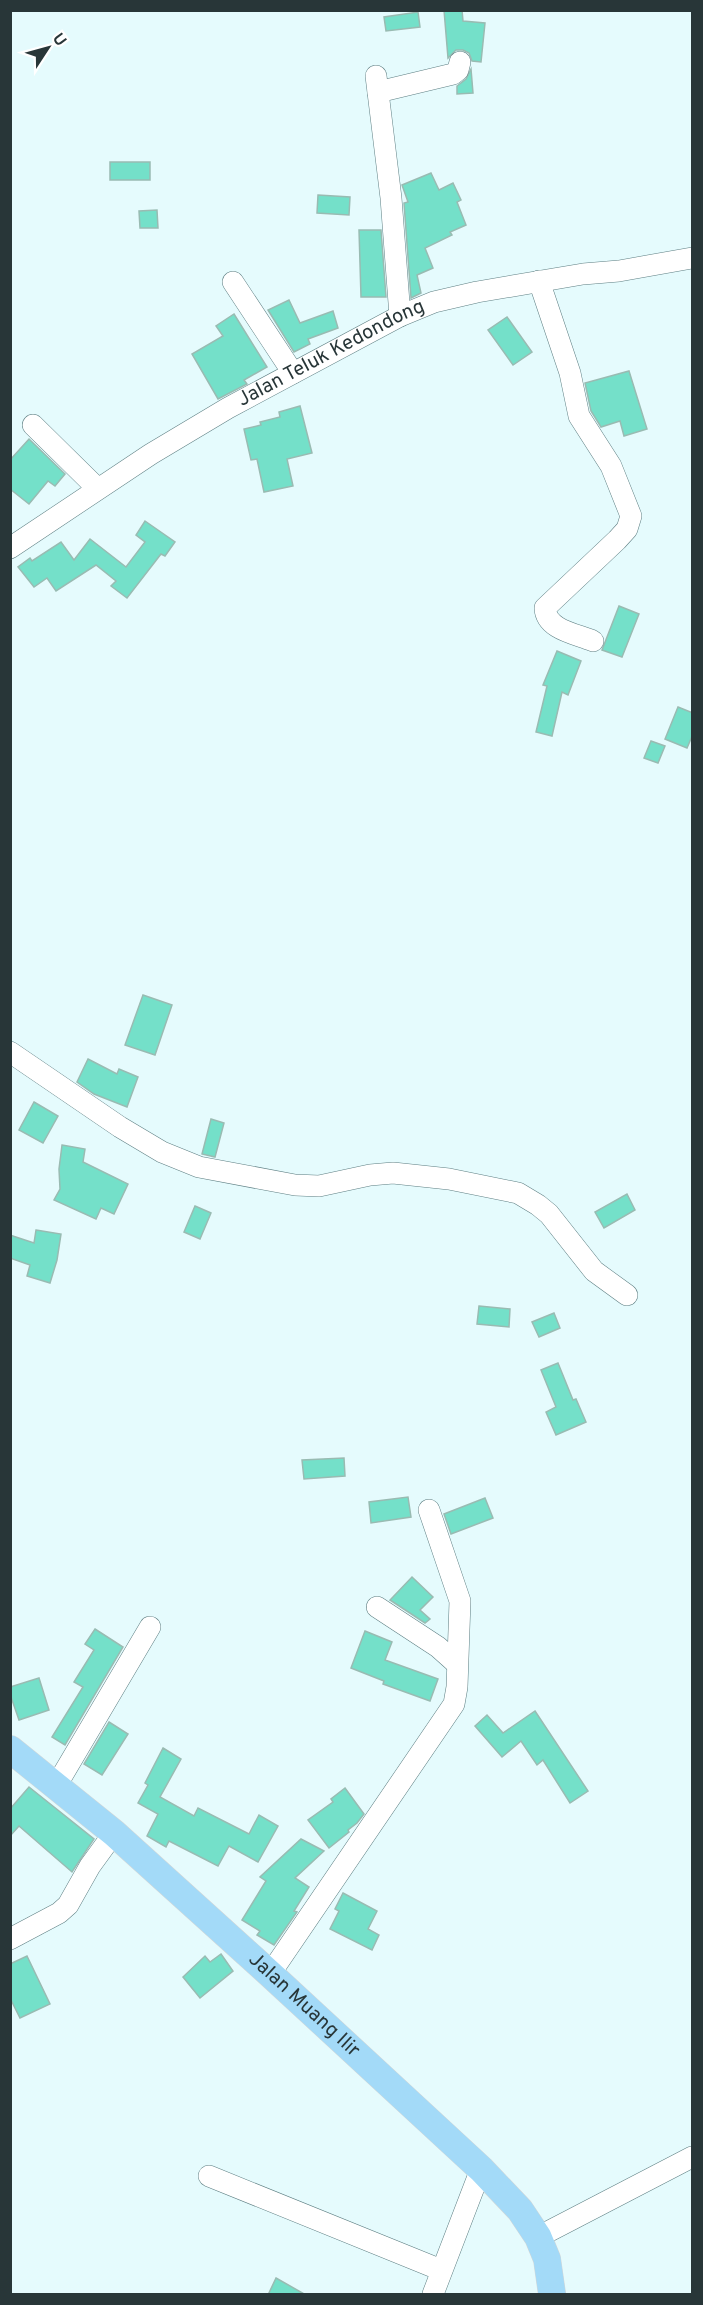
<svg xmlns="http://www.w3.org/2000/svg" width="703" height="2305" font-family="Overpass,sans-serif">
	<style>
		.building { fill: #74e0c9; stroke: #99bbb2; stroke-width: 1.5 }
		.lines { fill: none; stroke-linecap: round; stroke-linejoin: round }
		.minor-casing { stroke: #5e7f83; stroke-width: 22 }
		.major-casing { stroke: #d4d7d7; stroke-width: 28 }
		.minor { stroke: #fff; stroke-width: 21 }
		.major { stroke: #a3daf8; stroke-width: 27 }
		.labels { text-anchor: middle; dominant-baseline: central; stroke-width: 6; stroke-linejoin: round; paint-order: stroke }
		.street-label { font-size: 20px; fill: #283638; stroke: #fff }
	</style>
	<rect width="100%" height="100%" fill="#e5fbfd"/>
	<!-- building -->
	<g class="building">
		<path d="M 444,10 L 462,10 L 463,21 L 485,23 L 481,62 L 472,61 L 469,53 L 463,50 L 456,50 L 448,58 Z"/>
		<path d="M 418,12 L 420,27 L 386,31 L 384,17 Z"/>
		<path d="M 471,69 L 473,93 L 457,94 L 457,86 L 466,79 Z"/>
		<rect x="110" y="162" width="40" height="18"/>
		<path d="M 431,173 L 439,190 L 453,183 L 461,200 L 457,202 L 466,225 L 450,232 L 452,235 L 425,248 L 433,268 L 417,275 L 421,293 L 411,298 L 404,203 L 408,202 L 402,185 Z"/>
		<path d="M 318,195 L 350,197 L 349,215 L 317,213 Z"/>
		<path d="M 157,210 L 158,228 L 140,228 L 139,211 Z"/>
		<path d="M 359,230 L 381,230 L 386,297 L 361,297 Z"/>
		<path d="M 289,300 L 300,323 L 333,311 L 338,328 L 308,339 L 310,344 L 294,352 L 268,310 Z"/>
		<path d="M 234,314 L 267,367 L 244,380 L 247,384 L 218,399 L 192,354 L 223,336 L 216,326 Z"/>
		<path d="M 507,317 L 532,352 L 513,365 L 488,330 Z"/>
		<path d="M 629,371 L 647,429 L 624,436 L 620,421 L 601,427 L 591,411 L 585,383 Z"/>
		<path d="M 300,406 L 312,453 L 287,459 L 293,486 L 264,492 L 257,459 L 251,460 L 244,429 L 261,425 L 260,422 L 280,417 L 279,412 Z"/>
		<path d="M 29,439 L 65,474 L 55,486 L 48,481 L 29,504 L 10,489 L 10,460 Z"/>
		<path d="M 145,521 L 175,542 L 165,556 L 161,554 L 127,598 L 111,586 L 116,581 L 96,565 L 56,591 L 47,578 L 34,587 L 18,567 L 30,558 L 32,561 L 61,542 L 74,560 L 90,539 L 126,567 L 145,542 L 136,535 Z"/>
		<path d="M 619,606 L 639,614 L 622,657 L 602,650 Z"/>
		<path d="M 557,651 L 581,661 L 568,695 L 562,692 L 552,736 L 536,732 L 547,686 L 543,685 Z"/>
		<path d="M 678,707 L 693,713 L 693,734 L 687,748 L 665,739 Z"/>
		<path d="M 651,741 L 665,746 L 658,763 L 644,758 Z"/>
		<path d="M 143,995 L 172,1005 L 155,1055 L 125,1045 Z"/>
		<path d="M 88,1059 L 117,1074 L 119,1069 L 138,1077 L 127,1107 L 94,1094 L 77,1082 Z"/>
		<path d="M 34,1102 L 58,1116 L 43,1143 L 19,1130 Z"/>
		<path d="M 211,1119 L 224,1123 L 215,1157 L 202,1154 Z"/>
		<path d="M 62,1145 L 85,1149 L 83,1162 L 128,1184 L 114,1214 L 101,1208 L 96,1219 L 54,1200 L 60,1189 L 59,1169 Z"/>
		<path d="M 627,1194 L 635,1210 L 604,1228 L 595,1212 Z"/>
		<path d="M 195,1206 L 211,1213 L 200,1239 L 184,1232 Z"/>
		<path d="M 36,1230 L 61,1234 L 57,1260 L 50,1283 L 27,1276 L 30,1265 L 10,1258 L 10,1235 L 34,1243 Z"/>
		<path d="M 479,1306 L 510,1309 L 509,1327 L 477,1324 Z"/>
		<path d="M 554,1313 L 560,1328 L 539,1337 L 532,1322 Z"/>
		<path d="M 558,1363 L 573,1400 L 576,1399 L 586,1422 L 556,1435 L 546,1412 L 556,1407 L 541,1370 Z"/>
		<path d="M 344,1458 L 345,1476 L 304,1479 L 302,1460 Z"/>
		<path d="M 408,1497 L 411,1517 L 371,1523 L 369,1502 Z"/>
		<path d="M 485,1498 L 493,1518 L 451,1534 L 444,1514 Z"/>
		<path d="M 412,1577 L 433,1597 L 420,1610 L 430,1619 L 425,1623 L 390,1600 Z"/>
		<path d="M 95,1629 L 123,1647 L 65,1745 L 52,1737 L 83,1687 L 74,1682 L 94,1650 L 85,1644 Z"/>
		<path d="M 365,1631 L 392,1642 L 385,1660 L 438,1679 L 430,1701 L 383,1684 L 384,1681 L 351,1668 Z"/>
		<path d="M 39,1678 L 49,1710 L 19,1720 L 10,1694 L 10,1687 Z"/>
		<path d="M 535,1711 L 588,1791 L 570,1803 L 543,1760 L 537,1765 L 521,1741 L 502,1757 L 475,1726 L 487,1715 L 503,1733 Z"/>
		<path d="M 109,1722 L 128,1734 L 102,1775 L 84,1764 Z"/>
		<path d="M 163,1748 L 181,1759 L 160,1797 L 194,1816 L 198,1808 L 249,1834 L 259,1815 L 278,1826 L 258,1862 L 229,1846 L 218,1866 L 169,1841 L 166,1847 L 147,1836 L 158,1814 L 138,1803 L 148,1785 L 145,1783 Z"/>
		<path d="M 29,1787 L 94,1839 L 72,1872 L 19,1826 L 10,1836 L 10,1809 Z"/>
		<path d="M 345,1788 L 364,1814 L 357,1823 L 348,1830 L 349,1832 L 329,1848 L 308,1820 L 333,1802 L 331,1799 Z"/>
		<path d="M 301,1839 L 324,1851 L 295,1878 L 309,1887 L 294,1911 L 297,1912 L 274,1945 L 257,1935 L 260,1931 L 242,1920 L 266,1881 L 260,1877 Z"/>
		<path d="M 343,1893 L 377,1911 L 368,1929 L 379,1935 L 372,1950 L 330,1929 L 339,1911 L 335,1909 Z"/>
		<path d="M 221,1954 L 233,1971 L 200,1998 L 183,1977 L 205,1956 L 210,1962 Z"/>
		<path d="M 27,1956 L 50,2004 L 20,2018 L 10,1998 L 10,1964 Z"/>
		<path d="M 276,2278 L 306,2295 L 268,2295 Z"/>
	</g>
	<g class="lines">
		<!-- minor casing -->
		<g class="minor-casing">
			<g id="minor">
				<path d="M 376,76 L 391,198 L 400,316"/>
				<path d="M 378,92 L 453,74 L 458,70 L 460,62"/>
				<path d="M 539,281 L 570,373 L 579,416 L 611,466 L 631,516 L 627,529 L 617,540 L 545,608 C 546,630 577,634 593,641"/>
				<path d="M 233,282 L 293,373"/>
				<path d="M 33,425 L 97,488"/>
				<path id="s1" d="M 10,548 L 151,454 L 228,408 L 400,316 L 434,302 L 477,292 L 583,274 L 619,271 L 692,258"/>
				<path d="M 10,1052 L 120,1127 L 162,1152 L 199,1167 L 295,1185 L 319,1186 L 370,1175 L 393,1173 L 449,1179 L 518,1193 L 538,1205 L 549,1214 L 594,1271 L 627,1295"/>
				<path d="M 377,1607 L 438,1647 L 457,1664"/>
				<path d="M 56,1786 L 150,1627"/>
				<path d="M 10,1939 L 59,1913 L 68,1905 L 90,1866 L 114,1833"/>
				<path d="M 270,1974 L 454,1704 L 457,1687 L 460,1601 L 429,1510"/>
				<path d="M 209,2176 L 441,2270"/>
				<path d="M 538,2237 L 692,2157"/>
				<path d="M 433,2294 L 481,2169"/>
			</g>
		</g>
		<!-- major casing -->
		<g class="major-casing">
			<g id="major">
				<path id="s2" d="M 10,1749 L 114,1833 L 270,1974 L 481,2169 L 520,2210 L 538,2237 L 547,2259 L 552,2294"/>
			</g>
		</g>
		<!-- minor -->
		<use href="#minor" class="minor"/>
		<!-- major -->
		<use href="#major" class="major"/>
	</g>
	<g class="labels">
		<!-- street labels -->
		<g class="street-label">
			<text stroke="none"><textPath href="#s1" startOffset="376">Jalan Teluk Kedondong</textPath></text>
			<text stroke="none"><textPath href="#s2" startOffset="390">Jalan Muang Ilir</textPath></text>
		</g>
	</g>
	<!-- border -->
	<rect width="703" height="2305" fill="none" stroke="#283638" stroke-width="24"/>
	<!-- north arrow -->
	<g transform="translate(48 48) rotate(54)" stroke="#ffffff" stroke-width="4.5" paint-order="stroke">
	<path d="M0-4.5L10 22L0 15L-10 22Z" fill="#283638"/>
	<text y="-9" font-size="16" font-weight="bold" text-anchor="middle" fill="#283638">U</text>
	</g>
</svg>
